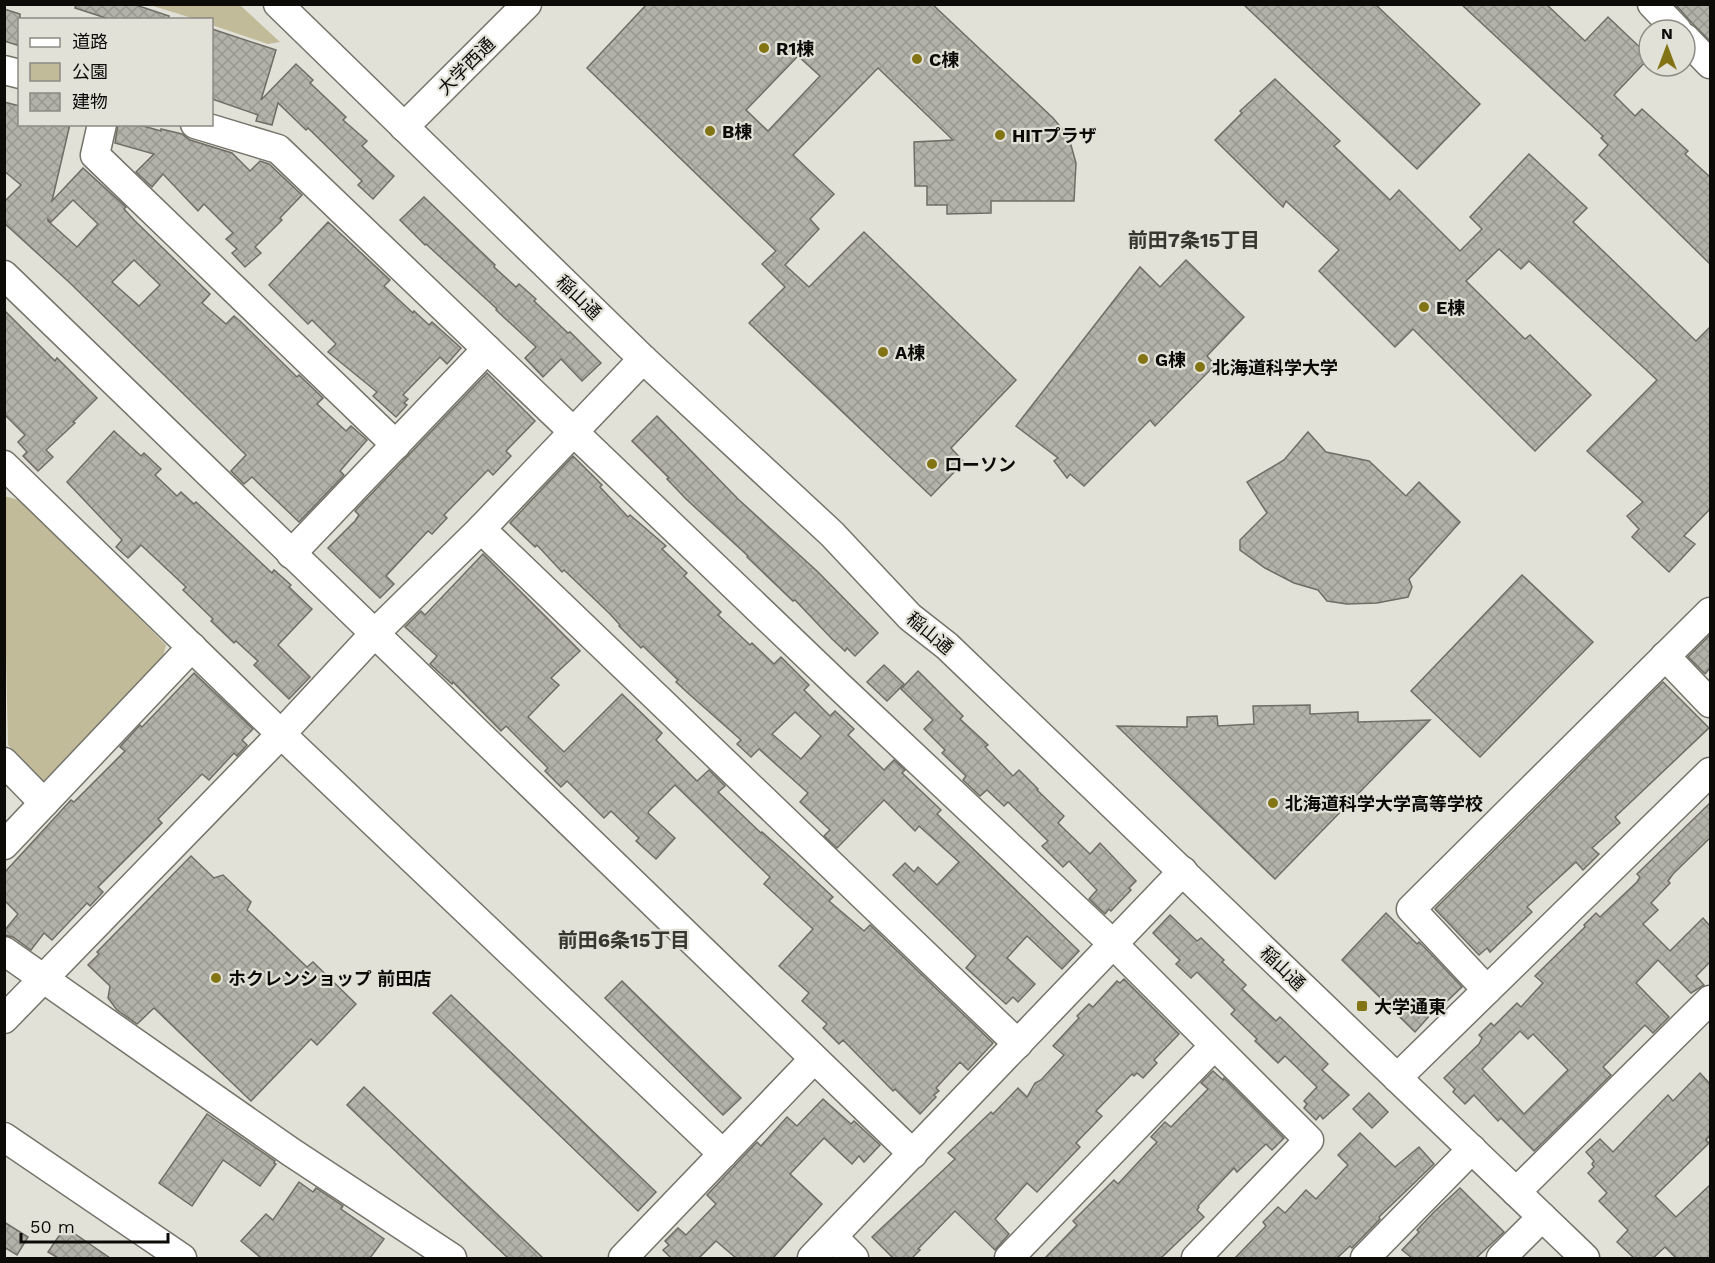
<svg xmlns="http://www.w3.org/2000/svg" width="1715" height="1263" font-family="'Work Sans','Noto Sans JP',sans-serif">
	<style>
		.green { fill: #c1bb9a }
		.building { fill: url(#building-cross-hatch); stroke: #6f6d65; stroke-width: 1.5; fill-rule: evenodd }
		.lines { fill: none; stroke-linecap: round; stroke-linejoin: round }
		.minor-casing { stroke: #75746b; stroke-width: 31 }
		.minor { stroke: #fff; stroke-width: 28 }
		.poi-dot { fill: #827415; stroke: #e2e1d7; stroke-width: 2 }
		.labels { text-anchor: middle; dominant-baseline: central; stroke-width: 4.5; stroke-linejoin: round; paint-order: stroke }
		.poi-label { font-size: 18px; font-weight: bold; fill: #0c0b08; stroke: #e2e1d7; text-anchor: start }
		.street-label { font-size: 18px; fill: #0c0b08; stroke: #e2e1d7 }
		.neighbourhood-label { font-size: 20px; font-weight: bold; fill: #37362f; stroke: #e2e1d7 }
	</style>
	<defs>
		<pattern id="building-cross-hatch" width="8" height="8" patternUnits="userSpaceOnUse" patternTransform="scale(1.5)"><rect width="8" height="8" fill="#b3b2a9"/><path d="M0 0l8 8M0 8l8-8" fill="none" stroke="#999890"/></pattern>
	</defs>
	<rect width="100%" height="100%" fill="#e2e1d7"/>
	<!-- green -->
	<g class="green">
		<path d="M 150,5 L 240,5 L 280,42 L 268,44 L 212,25 L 212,20 L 195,19 Z"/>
		<path d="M 4,496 L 23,501 L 166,645 L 163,657 L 42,783 L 8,745 L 5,613 Z"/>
	</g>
	<!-- building -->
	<g class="building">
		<path d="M 76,4 L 133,4 L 169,16 L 169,20 L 112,20 L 75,8 Z"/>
		<path d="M 647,4 L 932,4 L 1053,118 L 1063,130 L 1071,145 L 1076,163 L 1074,201 L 991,201 L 991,213 L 947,214 L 947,205 L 927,205 L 927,186 L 915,186 L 914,142 L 953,140 L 878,68 L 793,155 L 834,194 L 810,219 L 819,229 L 785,265 L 809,287 L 864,232 L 1016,380 L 951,448 L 964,462 L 931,496 L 749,323 L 785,287 L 762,264 L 776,251 L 587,68 ZM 798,56 L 820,76 L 768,131 L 746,110 Z"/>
		<path d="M 1243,4 L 1375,4 L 1480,104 L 1417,169 Z"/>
		<path d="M 1461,4 L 1546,4 L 1585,41 L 1608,17 L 1649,56 L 1649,58 L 1614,95 L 1635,116 L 1642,109 L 1688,151 L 1685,154 L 1710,177 L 1710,264 L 1599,155 L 1608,145 L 1601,138 L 1603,136 Z"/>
		<path d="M 1675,4 L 1710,4 L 1710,41 L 1692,23 Z"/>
		<path d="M 4,9 L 20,14 L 20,46 L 4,41 Z"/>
		<path d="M 212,29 L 276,50 L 261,100 L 296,64 L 313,80 L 310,83 L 346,117 L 343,120 L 367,141 L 362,146 L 394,176 L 373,199 L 358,185 L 362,181 L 308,128 L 306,130 L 278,103 L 272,125 L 256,121 L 258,115 L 212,99 Z"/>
		<path d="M 1275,79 L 1340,141 L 1334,146 L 1390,200 L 1399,190 L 1460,251 L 1482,229 L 1470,217 L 1529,154 L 1587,208 L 1573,222 L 1696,341 L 1710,327 L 1710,509 L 1684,536 L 1695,544 L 1669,572 L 1632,537 L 1639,529 L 1627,516 L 1643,502 L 1587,451 L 1657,380 L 1529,261 L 1521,269 L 1499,249 L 1466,281 L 1525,339 L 1530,335 L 1591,395 L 1535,451 L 1413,329 L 1395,347 L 1319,271 L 1339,250 L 1286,201 L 1283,207 L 1215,140 L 1242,113 L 1240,111 Z"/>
		<path d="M 4,102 L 20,106 L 20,124 L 70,124 L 52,201 L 83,168 L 126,207 L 124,209 L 134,220 L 210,294 L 202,303 L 226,324 L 234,316 L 240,321 L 297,377 L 299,375 L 323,398 L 317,404 L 346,431 L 351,426 L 367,440 L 340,471 L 344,475 L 299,522 L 252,477 L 244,484 L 231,471 L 246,455 L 70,283 L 4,223 L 4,202 L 21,185 L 4,171 ZM 73,200 L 98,224 L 77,247 L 48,221 L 48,219 L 51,222 ZM 134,260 L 160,285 L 139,306 L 112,282 Z"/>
		<path d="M 118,124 L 136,124 L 161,131 L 161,129 L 182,134 L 190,140 L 232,153 L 250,171 L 260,161 L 269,164 L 302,195 L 280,218 L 282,220 L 255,247 L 261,253 L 245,267 L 232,253 L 237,249 L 226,239 L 233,233 L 204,204 L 198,211 L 163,174 L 152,187 L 136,172 L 154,154 L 115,143 Z"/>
		<path d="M 424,197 L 495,265 L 494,267 L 516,287 L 519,284 L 536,299 L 534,301 L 568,333 L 570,332 L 601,363 L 582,381 L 561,359 L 543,377 L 525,358 L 536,347 L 496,310 L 497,309 L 426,244 L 425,245 L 400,220 Z"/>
		<path d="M 328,222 L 390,280 L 384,286 L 413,313 L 414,311 L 429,325 L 432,322 L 461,348 L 447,364 L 440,357 L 403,395 L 408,399 L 404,403 L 407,405 L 396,417 L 373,396 L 377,392 L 328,352 L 336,344 L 312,320 L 308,324 L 269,285 Z"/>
		<path d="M 1186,260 L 1244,317 L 1207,356 L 1215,365 L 1155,426 L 1150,420 L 1084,486 L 1070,474 L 1067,478 L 1054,461 L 1058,458 L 1016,426 L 1140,267 L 1160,287 Z"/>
		<path d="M 4,310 L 55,361 L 57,358 L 97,398 L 73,422 L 75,423 L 46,450 L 53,457 L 38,471 L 23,456 L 27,452 L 18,442 L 25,435 L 4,414 Z"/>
		<path d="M 487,373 L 535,421 L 506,451 L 511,456 L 493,475 L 488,470 L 444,515 L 447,518 L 432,534 L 428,531 L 386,576 L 394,584 L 380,598 L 328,548 L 355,521 L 359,515 L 355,511 Z"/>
		<path d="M 657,416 L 738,499 L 818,572 L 878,633 L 855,656 L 847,648 L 845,651 L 832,639 L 795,600 L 793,601 L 747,557 L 748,556 L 686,499 L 667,479 L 669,478 L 632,441 Z"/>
		<path d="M 114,431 L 141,456 L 144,453 L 161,469 L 155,475 L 177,496 L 181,492 L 194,504 L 196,502 L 272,573 L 274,570 L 291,585 L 289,587 L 312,609 L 278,645 L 310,677 L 289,699 L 254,665 L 258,661 L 236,641 L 234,643 L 211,621 L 213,619 L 183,590 L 186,587 L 141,545 L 128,558 L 116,547 L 122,540 L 67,482 Z"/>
		<path d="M 1308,432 L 1326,452 L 1369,461 L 1406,496 L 1419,482 L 1460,522 L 1409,579 L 1412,587 L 1408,597 L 1377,603 L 1347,604 L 1327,601 L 1318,590 L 1294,583 L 1265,568 L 1240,550 L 1240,540 L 1267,513 L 1247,482 L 1284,460 Z"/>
		<path d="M 573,456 L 602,485 L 600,487 L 628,517 L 630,515 L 666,546 L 662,549 L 687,573 L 684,576 L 721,612 L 718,615 L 750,645 L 752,643 L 774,664 L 781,657 L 809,685 L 804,690 L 830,716 L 835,711 L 854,729 L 848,735 L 884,770 L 894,760 L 905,770 L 902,773 L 941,810 L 937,814 L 1079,951 L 1062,969 L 1027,936 L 1007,958 L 1035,984 L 1018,1002 L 1013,997 L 1006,1004 L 966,968 L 976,956 L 893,875 L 905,863 L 914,872 L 918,867 L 937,885 L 959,862 L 919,826 L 915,831 L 884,800 L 837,848 L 824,836 L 830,830 L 800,802 L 808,793 L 759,749 L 751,757 L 737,744 L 741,740 L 689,694 L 676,682 L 678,680 L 643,646 L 641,648 L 619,626 L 620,625 L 610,614 L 564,570 L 562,572 L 537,545 L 535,547 L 510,523 ZM 795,712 L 821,736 L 801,759 L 772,734 Z"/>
		<path d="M 483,554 L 580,651 L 551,678 L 559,685 L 528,717 L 564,752 L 622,694 L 662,733 L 656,740 L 697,781 L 709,770 L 725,786 L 718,792 L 761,833 L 762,832 L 790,857 L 833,897 L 829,901 L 864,931 L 870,925 L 993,1043 L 968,1070 L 960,1062 L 936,1088 L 939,1091 L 934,1095 L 936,1097 L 920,1114 L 895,1089 L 893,1091 L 843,1040 L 839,1044 L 823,1028 L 827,1024 L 802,1001 L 809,993 L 779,966 L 813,929 L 764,884 L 770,877 L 675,785 L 649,811 L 648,813 L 675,838 L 656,859 L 636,841 L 639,838 L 611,811 L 604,818 L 567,781 L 561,787 L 545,771 L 548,768 L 506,726 L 501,731 L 453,682 L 452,684 L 430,664 L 437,656 L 405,627 L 421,611 L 425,615 Z"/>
		<path d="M 1522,575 L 1593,642 L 1480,757 L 1411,691 Z"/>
		<path d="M 1710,635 L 1710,668 L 1705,674 L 1688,657 Z"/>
		<path d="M 884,665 L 904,684 L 887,701 L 867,682 Z"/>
		<path d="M 918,671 L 963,716 L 960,719 L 988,745 L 985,747 L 1013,776 L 1019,770 L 1038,789 L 1037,790 L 1064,816 L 1058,823 L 1090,854 L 1100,843 L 1136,881 L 1129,888 L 1131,890 L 1111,911 L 1109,909 L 1105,914 L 1089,899 L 1097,890 L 1069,861 L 1063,867 L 1042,846 L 1048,841 L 1008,802 L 1004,806 L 987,790 L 980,796 L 963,780 L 966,776 L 942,753 L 945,750 L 924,729 L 933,720 L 901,689 Z"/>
		<path d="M 194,673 L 253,729 L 242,740 L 247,745 L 237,756 L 234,753 L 209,780 L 202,774 L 158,819 L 162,823 L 98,887 L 103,892 L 90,906 L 87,903 L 52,940 L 44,933 L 31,950 L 13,937 L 4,935 L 4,931 L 18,914 L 4,900 L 4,873 L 71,800 L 74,802 L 125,751 L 120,747 L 140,725 L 142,727 Z"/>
		<path d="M 1663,682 L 1709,728 L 1615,817 L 1620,823 L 1592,848 L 1599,854 L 1583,870 L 1576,862 L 1527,907 L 1532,912 L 1490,952 L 1487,948 L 1479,955 L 1435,909 Z"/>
		<path d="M 1310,705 L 1310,714 L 1358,712 L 1358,722 L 1430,720 L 1275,879 L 1117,726 L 1187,727 L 1187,717 L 1217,716 L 1218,726 L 1254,724 L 1253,706 Z"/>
		<path d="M 1710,803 L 1710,838 L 1673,874 L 1668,881 L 1670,883 L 1651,903 L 1658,910 L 1643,924 L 1670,951 L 1703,918 L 1710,926 L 1710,962 L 1696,976 L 1704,985 L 1691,993 L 1658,960 L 1636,983 L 1669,1017 L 1653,1033 L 1645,1025 L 1603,1067 L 1611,1075 L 1534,1151 L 1501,1118 L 1498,1121 L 1474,1095 L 1465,1104 L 1453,1092 L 1455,1089 L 1444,1078 L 1479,1044 L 1482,1038 L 1479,1035 L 1491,1023 L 1494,1026 L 1517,1003 L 1521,1007 L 1543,983 L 1535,976 L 1585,927 L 1584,925 L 1596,913 L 1600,917 L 1637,882 L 1640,877 L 1637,874 ZM 1520,1031 L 1528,1039 L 1533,1034 L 1568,1070 L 1524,1114 L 1482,1069 Z"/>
		<path d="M 191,856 L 214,878 L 223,875 L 251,902 L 247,910 L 307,967 L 313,962 L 356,1004 L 317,1045 L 311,1039 L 251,1101 L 154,1008 L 137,1024 L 117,1010 L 108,998 L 110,986 L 88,965 L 99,954 L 97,952 Z"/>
		<path d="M 1386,913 L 1417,944 L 1419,942 L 1427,950 L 1462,987 L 1442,1006 L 1440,1004 L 1415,1032 L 1342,960 Z"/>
		<path d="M 1170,915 L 1197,941 L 1201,938 L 1224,960 L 1222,962 L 1246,985 L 1242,989 L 1276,1021 L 1280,1017 L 1328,1064 L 1322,1070 L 1349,1095 L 1323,1119 L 1320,1115 L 1316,1120 L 1304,1108 L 1307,1104 L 1304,1101 L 1317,1087 L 1285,1056 L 1278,1063 L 1255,1041 L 1257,1039 L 1231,1014 L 1235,1010 L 1197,972 L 1191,978 L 1176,964 L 1180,960 L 1153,933 Z"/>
		<path d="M 1124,979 L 1179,1034 L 1154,1060 L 1157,1063 L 1143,1078 L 1137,1073 L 1134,1076 L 1132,1074 L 1096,1111 L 1102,1116 L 1076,1143 L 1080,1147 L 1037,1192 L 1027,1183 L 995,1219 L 1009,1234 L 995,1250 L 955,1211 L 918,1249 L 920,1250 L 912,1258 L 893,1258 L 872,1237 L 955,1159 L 948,1153 L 991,1112 L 993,1114 L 1018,1088 L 1027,1097 L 1035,1083 L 1041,1080 L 1064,1055 L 1053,1046 L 1079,1018 L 1077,1016 L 1089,1004 L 1093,1007 L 1117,981 L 1120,983 Z"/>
		<path d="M 622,981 L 741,1098 L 723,1115 L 605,998 Z"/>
		<path d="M 451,995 L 656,1192 L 638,1211 L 433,1013 Z"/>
		<path d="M 1213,1071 L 1223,1080 L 1224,1078 L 1284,1138 L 1272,1150 L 1266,1144 L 1237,1172 L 1234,1168 L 1198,1206 L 1199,1207 L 1197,1210 L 1204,1217 L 1161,1258 L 1045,1258 L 1077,1225 L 1073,1221 L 1114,1180 L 1118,1184 L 1157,1142 L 1151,1137 L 1165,1122 L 1171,1127 L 1208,1089 L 1201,1083 Z"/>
		<path d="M 1700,1073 L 1710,1084 L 1710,1135 L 1706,1140 L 1709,1143 L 1655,1196 L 1676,1217 L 1710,1185 L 1710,1258 L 1676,1258 L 1665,1247 L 1653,1258 L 1634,1258 L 1617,1242 L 1628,1230 L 1599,1201 L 1607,1193 L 1588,1173 L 1594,1167 L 1592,1164 L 1594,1161 L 1586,1152 L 1600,1139 L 1613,1152 L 1668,1095 L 1673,1101 Z"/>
		<path d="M 364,1087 L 543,1258 L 508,1258 L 347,1105 Z"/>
		<path d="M 1369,1093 L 1388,1112 L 1372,1128 L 1353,1109 Z"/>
		<path d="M 823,1099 L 851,1124 L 854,1121 L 880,1145 L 864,1162 L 859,1156 L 852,1164 L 824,1138 L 790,1174 L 822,1204 L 773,1258 L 736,1258 L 716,1241 L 699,1258 L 671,1258 L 663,1250 L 669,1245 L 665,1241 L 678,1228 L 686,1235 L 716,1204 L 707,1195 L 757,1142 L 761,1146 L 787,1117 L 797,1126 Z"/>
		<path d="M 207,1114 L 275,1161 L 274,1163 L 276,1164 L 260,1186 L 223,1160 L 192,1206 L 159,1183 Z"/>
		<path d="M 1360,1133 L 1395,1167 L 1419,1147 L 1434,1164 L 1379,1217 L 1380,1219 L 1352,1248 L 1350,1246 L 1337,1258 L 1235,1258 L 1266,1226 L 1263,1222 L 1278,1207 L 1285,1213 L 1306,1190 L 1316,1199 L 1348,1165 L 1338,1155 Z"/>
		<path d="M 299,1182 L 313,1192 L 316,1188 L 343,1206 L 341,1209 L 384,1239 L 370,1258 L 261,1258 L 241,1241 L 266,1214 L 273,1220 Z"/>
		<path d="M 1460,1188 L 1504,1232 L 1476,1258 L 1412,1258 L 1402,1250 L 1419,1232 L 1417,1230 L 1434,1212 Z"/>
		<path d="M 4,1222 L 28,1237 L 17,1255 L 4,1247 Z"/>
		<path d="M 65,1227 L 110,1258 L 58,1258 L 48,1252 Z"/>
	</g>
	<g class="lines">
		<!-- minor casing -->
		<g class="minor-casing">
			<g id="minor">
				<path d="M 278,4 L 643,359 L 832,534 L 910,617 L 947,646 L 1585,1258"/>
				<path d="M 1652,4 L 1677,30"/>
				<path d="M 1685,38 L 1710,64"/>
				<path d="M 4,70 L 20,74"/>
				<path d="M 102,124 L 95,155 L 396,445"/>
				<path d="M 195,124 L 278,149 L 840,687 L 1113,944 L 1309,1140 L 1196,1258"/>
				<path d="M 404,127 L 527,4"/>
				<path d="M 4,275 L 913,1154"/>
				<path d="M 4,465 L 281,734 L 723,1154"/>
				<path d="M 481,529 L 1018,1044"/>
				<path d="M 291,554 L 487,349"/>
				<path d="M 1665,656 L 1710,703"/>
				<path d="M 4,762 L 44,803"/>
				<path d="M 4,845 L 192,647"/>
				<path d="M 4,951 L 291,1152 L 452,1258"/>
				<path d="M 1487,990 L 1411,909 L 1710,612"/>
				<path d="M 4,1019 L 281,734 L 374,634 L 481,529 L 643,359"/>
				<path d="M 1397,1078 L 1710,772"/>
				<path d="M 4,1137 L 182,1258"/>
				<path d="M 1516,1192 L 1710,1000"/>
				<path d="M 833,1237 L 854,1258"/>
				<path d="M 623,1258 L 814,1059"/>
				<path d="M 812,1258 L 1183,871"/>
				<path d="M 1009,1258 L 1214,1046"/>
				<path d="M 1365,1258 L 1472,1149"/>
				<path d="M 1501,1258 L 1542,1217"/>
			</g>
		</g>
		<!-- minor -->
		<use href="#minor" class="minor"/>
	</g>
	<!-- markers -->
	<g class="poi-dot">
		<circle cx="764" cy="48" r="6"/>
		<circle cx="917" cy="59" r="6"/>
		<circle cx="710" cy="131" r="6"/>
		<circle cx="1000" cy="135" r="6"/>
		<circle cx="1424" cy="307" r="6"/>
		<circle cx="883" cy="352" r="6"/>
		<circle cx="1143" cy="359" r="6"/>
		<circle cx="1200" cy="367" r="6"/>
		<circle cx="932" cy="464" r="6"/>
		<circle cx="1273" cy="803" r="6"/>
		<circle cx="216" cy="978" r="6"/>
		<rect x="1356" y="1000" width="12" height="12" rx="3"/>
	</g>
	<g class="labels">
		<!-- poi labels -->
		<g class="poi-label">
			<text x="776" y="48">R1棟</text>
			<text x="929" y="59">C棟</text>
			<text x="722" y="131">B棟</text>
			<text x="1012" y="135">HITプラザ</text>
			<text x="1436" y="307">E棟</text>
			<text x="895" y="352">A棟</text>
			<text x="1155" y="359">G棟</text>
			<text x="1212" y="367">北海道科学大学</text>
			<text x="944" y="464">ローソン</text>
			<text x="1285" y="803">北海道科学大学高等学校</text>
			<text x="228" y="978">ホクレンショップ 前田店</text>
			<text x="1374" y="1006">大学通東</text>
		</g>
		<!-- street labels -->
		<g class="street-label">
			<text transform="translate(466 66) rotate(-45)">大学西通</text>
			<text transform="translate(579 297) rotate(44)">稲山通</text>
			<text transform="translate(930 633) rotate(40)">稲山通</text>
			<text transform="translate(1283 968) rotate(44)">稲山通</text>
		</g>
		<!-- neighbourhood labels -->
		<g class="neighbourhood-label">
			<text x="1194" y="240">前田7条15丁目</text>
			<text x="624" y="940">前田6条15丁目</text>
		</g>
	</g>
	<!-- border -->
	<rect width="1715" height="1263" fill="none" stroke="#0c0b08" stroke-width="12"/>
	<!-- legend -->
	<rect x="18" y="18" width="195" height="108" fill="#e2e1d7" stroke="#8c8b84" stroke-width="1.5"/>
	<rect x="30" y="38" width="30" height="9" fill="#ffffff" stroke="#8c8b84" stroke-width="1.5"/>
	<text x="72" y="48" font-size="18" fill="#0c0b08">道路</text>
	<rect x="30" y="63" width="30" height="18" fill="#c1bb9a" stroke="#8c8b84" stroke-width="1.5"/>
	<text x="72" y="78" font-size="18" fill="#0c0b08">公園</text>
	<rect x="30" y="93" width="30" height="18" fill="url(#building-cross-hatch)" stroke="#8c8b84" stroke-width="1.5"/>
	<text x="72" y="108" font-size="18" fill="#0c0b08">建物</text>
	<!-- north arrow -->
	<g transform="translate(1667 48)"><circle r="28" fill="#e2e1d7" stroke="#8c8b84" stroke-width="1.5"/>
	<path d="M0-4.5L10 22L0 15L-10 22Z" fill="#827415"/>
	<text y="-9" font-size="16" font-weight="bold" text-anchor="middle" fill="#0c0b08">N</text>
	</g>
	<!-- scale -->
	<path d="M21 1233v9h147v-9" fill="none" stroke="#0c0b08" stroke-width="3"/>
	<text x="30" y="1233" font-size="18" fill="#0c0b08" stroke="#e2e1d7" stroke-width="4.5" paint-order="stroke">50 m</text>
</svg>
